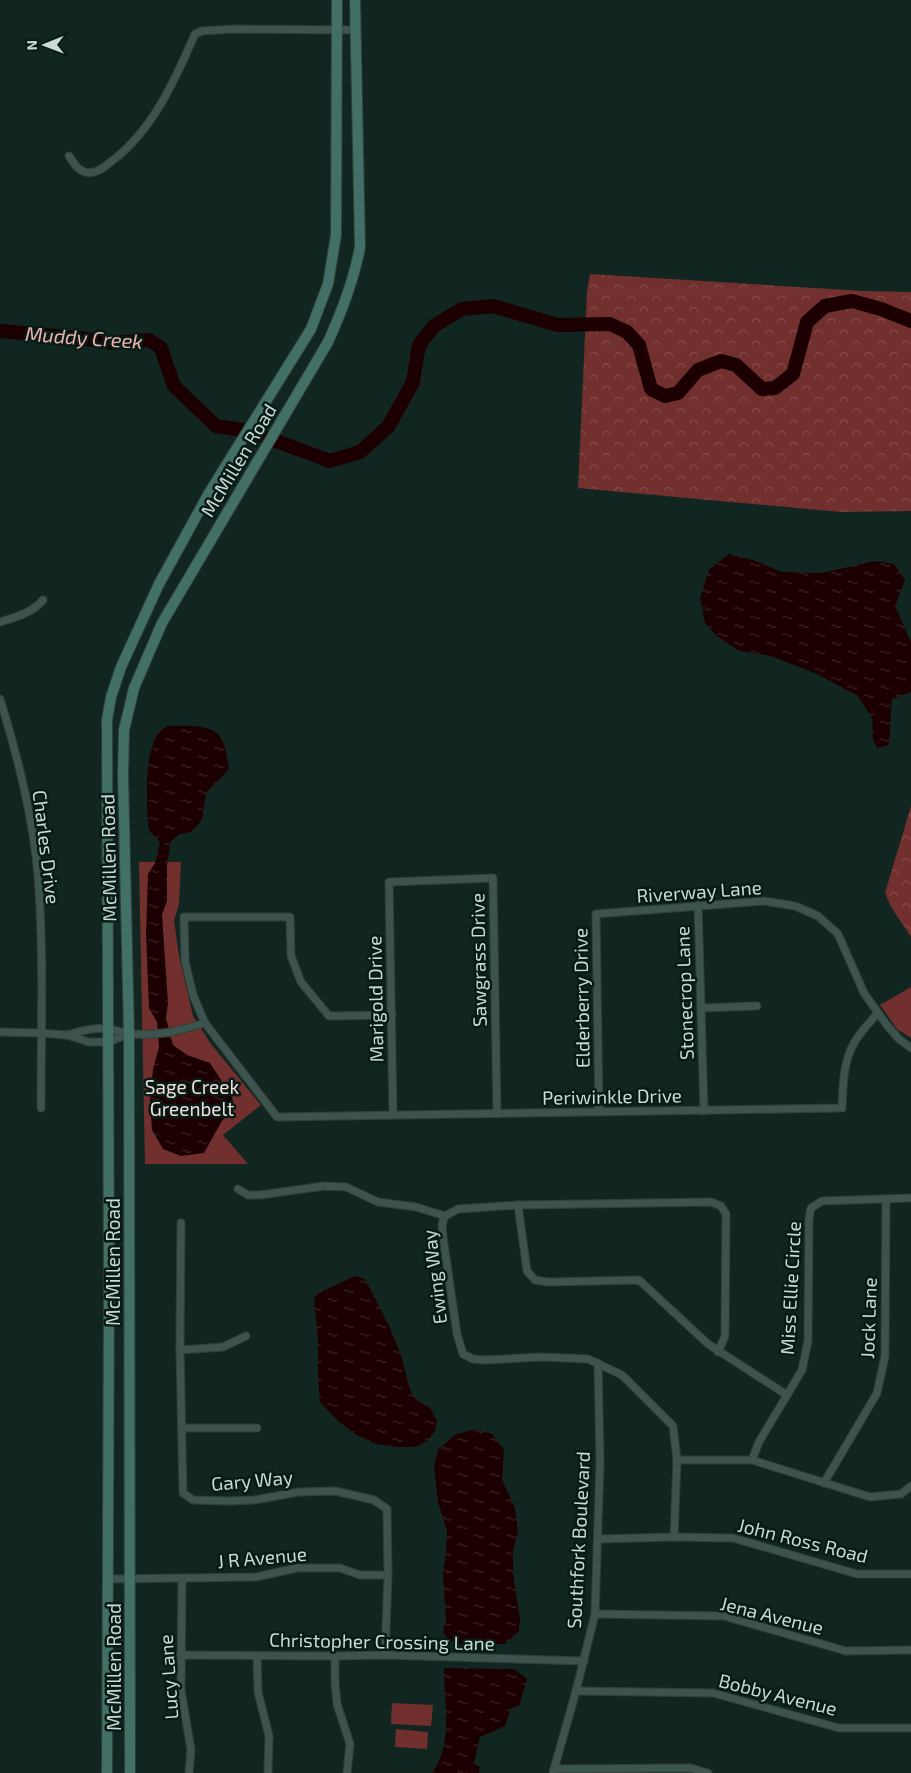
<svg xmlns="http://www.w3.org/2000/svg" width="911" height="1773" font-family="'Exo 2',sans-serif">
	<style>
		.green { fill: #712f2d }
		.forest { fill: url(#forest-crowns) }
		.water { fill: url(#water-ripples) }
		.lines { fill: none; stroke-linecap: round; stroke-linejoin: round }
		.river { stroke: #1c0001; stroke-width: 14 }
		.minor-casing { stroke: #313f3b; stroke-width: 9 }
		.secondary-casing { stroke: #313f3b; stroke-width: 12 }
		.minor { stroke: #3d534d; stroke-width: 7 }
		.secondary { stroke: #437066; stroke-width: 10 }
		.labels { text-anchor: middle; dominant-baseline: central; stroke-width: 5; stroke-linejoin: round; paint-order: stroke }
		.street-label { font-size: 19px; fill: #ccd9d5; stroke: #071c17 }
		.park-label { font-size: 19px; fill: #f3ddda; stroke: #071c17 }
		.water-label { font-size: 20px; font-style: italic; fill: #f2b3ae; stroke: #071c17 }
	</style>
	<defs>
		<pattern id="forest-crowns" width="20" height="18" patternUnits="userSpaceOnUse" patternTransform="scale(1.25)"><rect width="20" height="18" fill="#712f2d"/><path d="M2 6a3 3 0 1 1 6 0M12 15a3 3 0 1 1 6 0" fill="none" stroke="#844d4b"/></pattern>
		<pattern id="water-ripples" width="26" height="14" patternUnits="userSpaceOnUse" patternTransform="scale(1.25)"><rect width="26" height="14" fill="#1c0001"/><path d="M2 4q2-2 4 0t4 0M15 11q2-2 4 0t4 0" fill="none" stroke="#3c2525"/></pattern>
	</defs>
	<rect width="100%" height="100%" fill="#112621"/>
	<!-- green -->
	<g class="green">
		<path d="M 139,862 L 181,862 L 179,904 L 174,920 L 179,956 L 193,1016 L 211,1044 L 261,1105 L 223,1135 L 248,1164 L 145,1164 Z"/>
		<path d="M 911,987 L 911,1038 L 897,1029 L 880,1005 Z"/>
		<path d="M 392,1703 L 433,1705 L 431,1726 L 391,1724 Z"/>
		<path d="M 396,1729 L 428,1732 L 427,1749 L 395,1747 Z"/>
	</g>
	<!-- forest -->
	<g class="forest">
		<path d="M 590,274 L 863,291 L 911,292 L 911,511 L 841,512 L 578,488 L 587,292 Z"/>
		<path d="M 911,806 L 911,937 L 891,907 L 885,893 Z"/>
	</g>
	<!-- water -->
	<g class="water">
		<path d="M 729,554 L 753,560 L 782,572 L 822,573 L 874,561 L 894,564 L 905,580 L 895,606 L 911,642 L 911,692 L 892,699 L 889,745 L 877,748 L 873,739 L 872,718 L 858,696 L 817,674 L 771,656 L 739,651 L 717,636 L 705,623 L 700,598 L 709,570 Z"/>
		<path d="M 167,726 C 180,726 209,724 218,734 C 226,743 227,759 229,769 L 206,793 L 202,820 L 191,832 L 180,834 L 171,841 L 167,865 L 167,901 L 162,915 L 168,1003 L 166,1018 L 173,1045 L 187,1055 L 210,1063 L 232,1097 L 234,1106 L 222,1121 L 204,1153 L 181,1156 L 163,1149 L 152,1130 L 150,1100 L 153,1069 L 159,1047 L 157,1022 L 149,1008 L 146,934 L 148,874 L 155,863 L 160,842 L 149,830 L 148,824 C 147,798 144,760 156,737 C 158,733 163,729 167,726 Z"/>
		<path d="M 355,1276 L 365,1279 L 390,1328 L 401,1355 L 409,1387 L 415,1399 L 430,1408 L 437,1421 L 435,1431 L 427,1441 L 415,1447 L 398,1447 L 376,1444 L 355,1434 L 337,1420 L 320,1402 L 318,1379 L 318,1340 L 314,1298 L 319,1293 Z"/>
		<path d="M 475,1429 L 492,1434 L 504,1450 L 502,1480 L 515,1508 L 518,1532 L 513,1550 L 513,1574 L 520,1619 L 519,1631 L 505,1644 L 458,1644 L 448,1639 L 443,1632 L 446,1621 L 443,1572 L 446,1555 L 447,1531 L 438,1502 L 434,1466 L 438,1450 L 455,1435 Z"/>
		<path d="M 444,1668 L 514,1669 L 527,1679 L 519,1706 L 511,1708 L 505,1726 L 480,1737 L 474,1763 L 480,1767 L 479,1773 L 432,1773 C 454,1742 444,1703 444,1668 Z"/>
	</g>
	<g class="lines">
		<!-- river -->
		<g class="river">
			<path d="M 0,331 L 79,338 L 113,343 L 149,340 L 161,348 L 174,386 L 216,426 L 243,430"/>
			<path d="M 252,432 L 330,461 L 360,452 L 388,427 L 413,382 L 419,345 L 434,326 L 462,309 L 493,306 L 558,325 L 610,324 L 627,332 L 639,345 L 651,389 L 665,396 L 678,393 L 698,370 L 721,361 L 736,365 L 762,389 L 775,388 L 793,374 L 807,322 L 825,306 L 852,301 L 881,309 L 911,321"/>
		</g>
		<!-- minor casing -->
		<g class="minor-casing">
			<g id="minor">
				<path d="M 69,156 C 74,163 77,170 85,172 C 96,175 104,167 112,161 C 153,130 175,80 195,34 L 202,31 L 233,29 L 356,30"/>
				<path d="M 0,622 C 16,617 32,613 43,600"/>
				<path d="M 0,699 C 18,757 33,816 38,876 C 44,953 41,1031 41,1108"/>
				<path d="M 698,905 L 704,1111"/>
				<path d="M 701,1008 L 757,1006"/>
				<path d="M 392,1015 L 329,1016 L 301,982 L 291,956 L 290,917 L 184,917 L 185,961 L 193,995 L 205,1023 L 277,1117 L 842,1108 C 843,1083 843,1055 860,1034 C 866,1026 872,1020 878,1013"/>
				<path d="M 0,1032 L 41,1033 L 67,1035 L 89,1042 L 108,1042 L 129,1034"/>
				<path d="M 67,1035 C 81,1031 94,1027 109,1029 C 117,1030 124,1034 132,1034 C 161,1036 178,1031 205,1023"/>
				<path d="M 599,1112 L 596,914 L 764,901 L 795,906 L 818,916 L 838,934 L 864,993 L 886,1024 L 899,1039 L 911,1048"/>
				<path d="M 393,1115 L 389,882 L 493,878 L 497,1114"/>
				<path d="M 238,1189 L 248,1195 L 260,1195 L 324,1186 L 346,1187 L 378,1202 L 416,1207 L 445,1216"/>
				<path d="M 518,1205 L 527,1271 L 535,1280 L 548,1282 L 639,1280 L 708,1344 L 787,1395"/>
				<path d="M 181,1223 L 180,1350 L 183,1493 L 193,1500 L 230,1501 L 254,1500 L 299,1492 L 335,1491 L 374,1500 L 387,1509 L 388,1575 L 385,1655"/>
				<path d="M 180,1350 L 223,1347 L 246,1336"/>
				<path d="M 182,1428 L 257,1428"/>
				<path d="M 677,1460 L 752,1460 L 870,1497 L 901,1494 L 911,1486"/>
				<path d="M 752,1460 L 759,1442 L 802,1370 L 808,1341 L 809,1218 L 811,1208 L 822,1201 L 911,1198"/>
				<path d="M 824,1483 L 877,1393 L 885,1356 L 886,1199"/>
				<path d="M 674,1537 L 677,1460 L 673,1426 L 622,1375 L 588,1359 L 542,1357 L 486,1360 L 473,1359 L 463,1354 L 457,1334 L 443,1237 L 442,1224 L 445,1216 L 458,1209 L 518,1205 L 711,1202 L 721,1206 L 726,1214 L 725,1336 L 718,1352"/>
				<path d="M 598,1539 L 674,1537 L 733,1538 L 857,1574 L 911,1574"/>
				<path d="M 182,1578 L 181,1690 L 191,1750 L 189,1773"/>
				<path d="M 108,1579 L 256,1577 L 297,1568 L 340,1568 L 360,1575 L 388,1575"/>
				<path d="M 595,1614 L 724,1616 L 846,1651 L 911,1650"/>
				<path d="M 180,1655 L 335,1656 L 385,1655 L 584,1661"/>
				<path d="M 257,1656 L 258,1692 L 269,1736 L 268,1773"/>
				<path d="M 335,1656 L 335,1682 L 337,1704 L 350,1744 L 347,1773"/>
				<path d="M 576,1691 L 713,1693 L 839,1728 L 911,1728"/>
				<path d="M 554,1769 L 691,1768 L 708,1773"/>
				<path d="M 553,1773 L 576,1691 L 595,1614 L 600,1462 L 598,1363"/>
			</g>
		</g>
		<!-- secondary casing -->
		<g class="secondary-casing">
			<g id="secondary">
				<path d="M 107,1773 L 109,1294 L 107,720 L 111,697 L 121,667 L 159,584 L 209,493 L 311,329 L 328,284 L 336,235 L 337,0"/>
				<path d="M 130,1773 L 129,1034 L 123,775 L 124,730 L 134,688 L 162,623 L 328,342 C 342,311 354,280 360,247 L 355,0"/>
			</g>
		</g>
		<!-- minor -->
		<use href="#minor" class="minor"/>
		<!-- secondary -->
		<use href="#secondary" class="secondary"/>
	</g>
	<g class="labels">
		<!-- street labels -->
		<g class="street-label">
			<text transform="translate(238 460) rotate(-59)">McMillen Road</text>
			<text transform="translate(47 847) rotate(83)">Charles Drive</text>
			<text transform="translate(108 858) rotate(-91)">McMillen Road</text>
			<text transform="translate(699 891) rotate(-4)">Riverway Lane</text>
			<text transform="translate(478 960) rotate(-91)">Sawgrass Drive</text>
			<text transform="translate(684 993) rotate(-92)">Stonecrop Lane</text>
			<text transform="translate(581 998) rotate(-91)">Elderberry Drive</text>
			<text transform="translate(375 999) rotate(-91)">Marigold Drive</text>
			<text transform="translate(612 1096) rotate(-1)">Periwinkle Drive</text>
			<text transform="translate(112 1262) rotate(-90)">McMillen Road</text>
			<text transform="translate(434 1277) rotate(-97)">Ewing Way</text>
			<text transform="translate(790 1288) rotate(-87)">Miss Ellie Circle</text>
			<text transform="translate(868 1318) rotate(-88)">Jock Lane</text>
			<text transform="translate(252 1480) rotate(-5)">Gary Way</text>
			<text transform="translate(578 1540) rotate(-87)">Southfork Boulevard</text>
			<text transform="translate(803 1540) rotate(14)">John Ross Road</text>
			<text transform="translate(262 1557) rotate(-5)">J R Avenue</text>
			<text transform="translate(772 1615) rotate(14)">Jena Avenue</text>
			<text transform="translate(382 1641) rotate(1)">Christopher Crossing Lane</text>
			<text transform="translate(113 1667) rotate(-90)">McMillen Road</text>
			<text transform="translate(168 1677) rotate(-94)">Lucy Lane</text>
			<text transform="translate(778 1694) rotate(14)">Bobby Avenue</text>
		</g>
		<!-- park labels -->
		<g class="park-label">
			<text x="192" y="1086">Sage Creek<tspan x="192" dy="22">Greenbelt</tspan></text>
		</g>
		<!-- water labels -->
		<g class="water-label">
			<text transform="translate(84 337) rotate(4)">Muddy Creek</text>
		</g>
	</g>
	<!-- north arrow -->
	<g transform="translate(45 45) rotate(269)" stroke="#071c17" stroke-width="4" paint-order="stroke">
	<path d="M0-4L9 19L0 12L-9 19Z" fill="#ccd9d5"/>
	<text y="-8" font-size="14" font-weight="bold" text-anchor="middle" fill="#ccd9d5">N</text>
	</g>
</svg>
